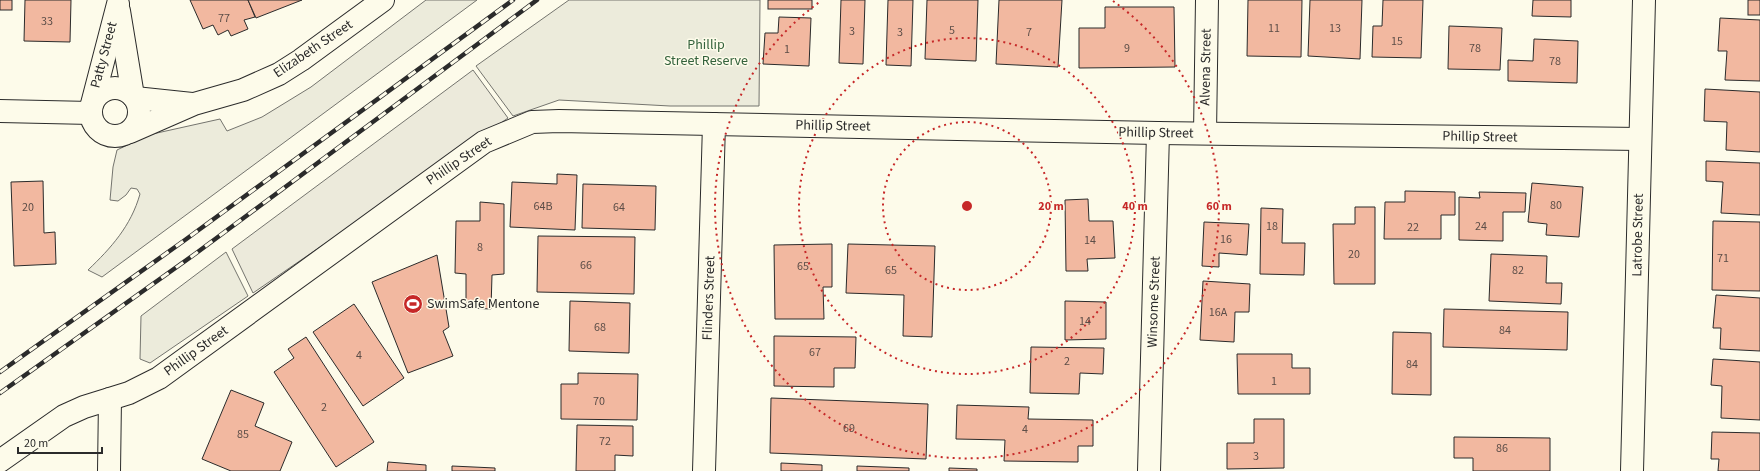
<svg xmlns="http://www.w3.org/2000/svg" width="1760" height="471" font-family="'Source Sans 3',sans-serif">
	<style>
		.green { fill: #ecebdb; stroke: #74746e }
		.parking { fill: #eceadb; stroke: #74746e }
		.building { fill: #f2b8a0; stroke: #2b2b2b }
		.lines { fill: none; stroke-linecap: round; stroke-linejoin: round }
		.minor-casing { stroke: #2b2b2b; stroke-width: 24 }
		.minor { stroke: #fdfbea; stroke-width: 22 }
		.rail-casing { stroke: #2b2b2b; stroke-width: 4.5 }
		.rail { stroke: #fdfbea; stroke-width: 3; stroke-dasharray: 9; stroke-linecap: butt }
		.ring { fill: none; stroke: #c62828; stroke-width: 2; stroke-dasharray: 2 4 }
		.labels { text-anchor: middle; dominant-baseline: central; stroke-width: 3; stroke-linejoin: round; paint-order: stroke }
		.number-label { font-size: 12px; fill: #5d4e48 }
		.park-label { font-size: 14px; fill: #34623c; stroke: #fdfbea }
		.street-label { font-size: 14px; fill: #2b2b2b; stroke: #fdfbea }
		.poi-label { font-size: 14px; fill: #2b2b2b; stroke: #fdfbea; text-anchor: start }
		.centre { fill: #c62828; stroke: #fdfbea; stroke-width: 2 }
		.ring-label { font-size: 12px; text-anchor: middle; font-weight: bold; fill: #c62828; stroke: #fdfbea; stroke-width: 3; stroke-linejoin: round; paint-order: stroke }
	</style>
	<rect width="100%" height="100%" fill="#fdfbea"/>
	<!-- green -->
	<g class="green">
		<path d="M 426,0 L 477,0 L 102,277 L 88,270 C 111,248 131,226 140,194 L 137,189 L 131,188 L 126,195 L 118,201 L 110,200 L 113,167 L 117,150 L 148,135 L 220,119 L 227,131 L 262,117 L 311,87 Z"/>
		<path d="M 569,0 L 760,0 L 759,106 L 670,106 L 559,100 L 513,116 L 476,66 Z"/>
		<path d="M 226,252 L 248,296 L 150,363 L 140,359 L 141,316 Z"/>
	</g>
	<!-- parking -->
	<path class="parking" d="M 473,70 L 508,118 L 253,293 L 232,249 Z"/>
	<!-- building -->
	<g class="building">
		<rect x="0" y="0" width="12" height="10"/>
		<path d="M 25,0 L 71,0 L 70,42 L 24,41 Z"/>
		<path d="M 190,0 L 248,0 L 255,17 L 244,20 L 248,29 L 231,36 L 228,30 L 218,35 L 213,25 L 203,29 Z"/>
		<path d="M 248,0 L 302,0 L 256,18 Z"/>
		<rect x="768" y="0" width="44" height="9"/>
		<path d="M 841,0 L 865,0 L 863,64 L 839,63 Z"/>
		<path d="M 888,0 L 913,0 L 911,66 L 886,65 Z"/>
		<path d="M 927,0 L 978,0 L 976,61 L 925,59 Z"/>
		<path d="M 999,0 L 1062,0 L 1058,67 L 996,64 Z"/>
		<path d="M 1248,0 L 1302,0 L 1301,57 L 1247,56 Z"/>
		<path d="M 1310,0 L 1362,0 L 1360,59 L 1308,56 Z"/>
		<path d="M 1383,0 L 1423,0 L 1421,58 L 1372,57 L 1373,26 L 1382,26 Z"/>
		<path d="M 1533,0 L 1571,0 L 1571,17 L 1532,16 Z"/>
		<rect x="1748" y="0" width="12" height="15"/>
		<path d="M 1105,7 L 1174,7 L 1175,67 L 1079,68 L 1079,28 L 1105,28 Z"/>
		<path d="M 779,17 L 811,18 L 809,66 L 763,64 L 765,33 L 778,33 Z"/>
		<path d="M 1720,18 L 1760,20 L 1760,81 L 1725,80 L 1727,51 L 1718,51 Z"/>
		<path d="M 1449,26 L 1502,28 L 1500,70 L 1448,69 Z"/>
		<path d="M 1534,39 L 1578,41 L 1577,83 L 1508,81 L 1508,60 L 1533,61 Z"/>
		<path d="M 1705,89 L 1760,92 L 1760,152 L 1726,150 L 1727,122 L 1704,121 Z"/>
		<path d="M 1706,161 L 1760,163 L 1760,215 L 1721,213 L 1723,182 L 1706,181 Z"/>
		<path d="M 557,174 L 577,175 L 575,230 L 510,227 L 512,182 L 557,184 Z"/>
		<path d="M 43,181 L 44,233 L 55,232 L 56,264 L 14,266 L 11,182 Z"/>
		<path d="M 1532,183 L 1583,187 L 1579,237 L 1546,235 L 1547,224 L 1528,222 Z"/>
		<path d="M 583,184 L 656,186 L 655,230 L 582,228 Z"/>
		<path d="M 1405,191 L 1455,192 L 1455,215 L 1441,215 L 1441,239 L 1384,239 L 1385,202 L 1405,202 Z"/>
		<path d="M 1479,192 L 1526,193 L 1525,212 L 1503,212 L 1503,241 L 1459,240 L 1459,197 L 1480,198 Z"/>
		<path d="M 1088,199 L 1089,221 L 1113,221 L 1115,258 L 1087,259 L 1088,271 L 1066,271 L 1065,200 Z"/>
		<path d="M 480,202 L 504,204 L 504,274 L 492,275 L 491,309 L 466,308 L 466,274 L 455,273 L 456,221 L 480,221 Z"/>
		<path d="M 1355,207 L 1375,207 L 1375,284 L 1334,284 L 1333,224 L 1355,224 Z"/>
		<path d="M 1261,208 L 1283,209 L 1282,243 L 1305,243 L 1304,275 L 1260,274 Z"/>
		<path d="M 1713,221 L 1760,222 L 1760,291 L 1712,290 Z"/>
		<path d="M 1204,222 L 1249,224 L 1247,255 L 1219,253 L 1219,267 L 1202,266 Z"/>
		<path d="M 538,236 L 635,237 L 634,294 L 537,292 Z"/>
		<path d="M 832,244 L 832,287 L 823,287 L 824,319 L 775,319 L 774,245 Z"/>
		<path d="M 848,244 L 935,246 L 932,337 L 903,336 L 904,295 L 846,293 Z"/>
		<path d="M 1491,254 L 1547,256 L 1546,283 L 1562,283 L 1561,304 L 1489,301 Z"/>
		<path d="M 437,255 L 449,327 L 443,331 L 453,356 L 408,373 L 372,282 Z"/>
		<path d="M 1203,281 L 1250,284 L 1249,312 L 1235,312 L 1234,342 L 1200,340 Z"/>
		<path d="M 1716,295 L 1760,298 L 1760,351 L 1720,349 L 1721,328 L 1713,328 Z"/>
		<path d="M 570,301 L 630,303 L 629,353 L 569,351 Z"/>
		<path d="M 1065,301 L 1106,302 L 1106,339 L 1065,340 Z"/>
		<path d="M 354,304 L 404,378 L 363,406 L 313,332 Z"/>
		<path d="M 1444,309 L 1568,312 L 1567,350 L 1443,347 Z"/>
		<path d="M 1393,332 L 1431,333 L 1431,395 L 1392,394 Z"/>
		<path d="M 774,336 L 856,337 L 855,368 L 834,368 L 834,387 L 774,386 Z"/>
		<path d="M 306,337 L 374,442 L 336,467 L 274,372 L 294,358 L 288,349 Z"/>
		<path d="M 1031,347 L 1104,348 L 1103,374 L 1080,373 L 1079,394 L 1030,393 Z"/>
		<path d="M 1237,354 L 1292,354 L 1292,368 L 1310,368 L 1310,394 L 1238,394 Z"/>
		<path d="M 1713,359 L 1760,362 L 1760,420 L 1721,418 L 1722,386 L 1711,385 Z"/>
		<path d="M 578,373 L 638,374 L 637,420 L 561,419 L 561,384 L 578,384 Z"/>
		<path d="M 231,390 L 264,403 L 255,426 L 292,442 L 280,471 L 231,471 L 202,459 Z"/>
		<path d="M 771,398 L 928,404 L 926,459 L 770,453 Z"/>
		<path d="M 957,405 L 1029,407 L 1028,419 L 1093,420 L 1093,446 L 1078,446 L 1078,462 L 1004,461 L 1005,440 L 956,439 Z"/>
		<path d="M 1254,419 L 1284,419 L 1284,468 L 1227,469 L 1227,443 L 1254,443 Z"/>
		<path d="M 577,425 L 633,426 L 633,456 L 615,455 L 615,471 L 576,471 Z"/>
		<path d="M 1712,432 L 1760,433 L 1760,471 L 1718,471 L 1719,459 L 1711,459 Z"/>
		<path d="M 1454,437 L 1550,438 L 1550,471 L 1473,471 L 1473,458 L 1454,458 Z"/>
		<path d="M 388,462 L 426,465 L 426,471 L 387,471 Z"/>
		<path d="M 781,463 L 822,465 L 822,471 L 781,471 Z"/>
		<path d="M 452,466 L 495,468 L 495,471 L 452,471 Z"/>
		<path d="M 857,466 L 909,468 L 909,471 L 857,471 Z"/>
		<path d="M 949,468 L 977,469 L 977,471 L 949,471 Z"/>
	</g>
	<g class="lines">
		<!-- minor casing -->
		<g class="minor-casing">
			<g id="minor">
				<path d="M 119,11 L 133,96"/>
				<circle cx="115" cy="112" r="24"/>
				<path d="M 135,98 L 192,104"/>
				<path d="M 92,104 L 118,4"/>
				<path d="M 0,111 L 91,113"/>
				<path d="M 130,132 L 194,104 L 243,90 L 279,74 L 301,60 L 383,0"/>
				<path d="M 1205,133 L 1207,0"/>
				<path d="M 0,461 L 64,416 L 84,407 L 129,393 L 159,378 L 484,142 L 532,122 L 559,121 L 1158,133 L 1640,139"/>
				<path d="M 109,471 L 110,399"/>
				<path d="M 704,471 L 714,124"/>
				<path d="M 1149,471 L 1158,133"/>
				<path d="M 1632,471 L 1644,0"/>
			</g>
		</g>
		<!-- minor -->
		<use href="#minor" class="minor"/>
		<!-- rail casing -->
		<g class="rail-casing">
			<g id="rail">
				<path d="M 0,372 L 185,240 L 513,0"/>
				<path d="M 0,393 L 195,254 L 537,0"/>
			</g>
		</g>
		<!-- rail -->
		<use href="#rail" class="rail"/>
	</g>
	<!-- distance rings -->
	<g class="ring">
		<circle cx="967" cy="206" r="84"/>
		<circle cx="967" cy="206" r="168"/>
		<path d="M1113 1A252 252 0 1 1 821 1"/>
	</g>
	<!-- icons -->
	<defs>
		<g id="stadium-disc" transform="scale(1)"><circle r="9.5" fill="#c62828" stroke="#fdfbea"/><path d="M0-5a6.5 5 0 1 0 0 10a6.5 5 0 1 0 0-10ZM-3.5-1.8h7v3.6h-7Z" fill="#fff"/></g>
	</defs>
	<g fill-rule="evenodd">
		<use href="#stadium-disc" x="413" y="304"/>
	</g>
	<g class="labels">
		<!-- number labels -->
		<g class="number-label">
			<text x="224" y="18">77</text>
			<text x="47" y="21">33</text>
			<text x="1274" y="28">11</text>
			<text x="1335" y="28">13</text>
			<text x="952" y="30">5</text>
			<text x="852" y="31">3</text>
			<text x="900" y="32">3</text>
			<text x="1029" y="32">7</text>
			<text x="1397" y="41">15</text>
			<text x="1127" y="48">9</text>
			<text x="1475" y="48">78</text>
			<text x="787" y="49">1</text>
			<text x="1555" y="61">78</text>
			<text x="1556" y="205">80</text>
			<text x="543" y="206">64B</text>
			<text x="28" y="207">20</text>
			<text x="619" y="207">64</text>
			<text x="1272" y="226">18</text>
			<text x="1481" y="226">24</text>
			<text x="1413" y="227">22</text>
			<text x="1226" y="239">16</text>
			<text x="1090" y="240">14</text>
			<text x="480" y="247">8</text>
			<text x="1354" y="254">20</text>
			<text x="1723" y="258">71</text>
			<text x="586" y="265">66</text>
			<text x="803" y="266">65</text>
			<text x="891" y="270">65</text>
			<text x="1518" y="270">82</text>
			<text x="1218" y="312">16A</text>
			<text x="1085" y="321">14</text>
			<text x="600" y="327">68</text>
			<text x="1505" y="330">84</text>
			<text x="815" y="352">67</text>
			<text x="359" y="355">4</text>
			<text x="1067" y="361">2</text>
			<text x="1412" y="364">84</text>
			<text x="1274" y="381">1</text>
			<text x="599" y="401">70</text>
			<text x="324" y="407">2</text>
			<text x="849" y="428">69</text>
			<text x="1025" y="429">4</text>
			<text x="243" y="434">85</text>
			<text x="605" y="441">72</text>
			<text x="1502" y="448">86</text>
			<text x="1256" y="456">3</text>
		</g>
		<!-- park labels -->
		<g class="park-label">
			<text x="706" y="45">Phillip<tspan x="706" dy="16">Street Reserve</tspan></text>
		</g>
		<!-- street labels -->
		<g class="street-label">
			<text transform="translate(313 49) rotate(-34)">Elizabeth Street</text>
			<text transform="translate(104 55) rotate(-75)">Patty Street</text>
			<text transform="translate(1206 67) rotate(-89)">Alvena Street</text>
			<text transform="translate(833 126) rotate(1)">Phillip Street</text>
			<text transform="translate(1156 133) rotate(1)">Phillip Street</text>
			<text transform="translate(1480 137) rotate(1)">Phillip Street</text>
			<text transform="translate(459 161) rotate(-34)">Phillip Street</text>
			<text transform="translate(1638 235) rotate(-89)">Latrobe Street</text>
			<text transform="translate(709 298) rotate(-88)">Flinders Street</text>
			<text transform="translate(1154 302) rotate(-88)">Winsome Street</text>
			<text transform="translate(196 351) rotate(-36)">Phillip Street</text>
		</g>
		<!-- poi labels -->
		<g class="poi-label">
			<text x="427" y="304">SwimSafe Mentone</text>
		</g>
	</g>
	<circle cx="967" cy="206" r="6" class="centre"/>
	<g class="ring-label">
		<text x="1051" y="210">20 m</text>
		<text x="1135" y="210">40 m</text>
		<text x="1219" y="210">60 m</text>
	</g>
	<!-- scale -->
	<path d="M18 447v6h84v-6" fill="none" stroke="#2b2b2b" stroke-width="2"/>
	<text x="24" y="447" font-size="12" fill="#2b2b2b" stroke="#fdfbea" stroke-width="3" paint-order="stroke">20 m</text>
</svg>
